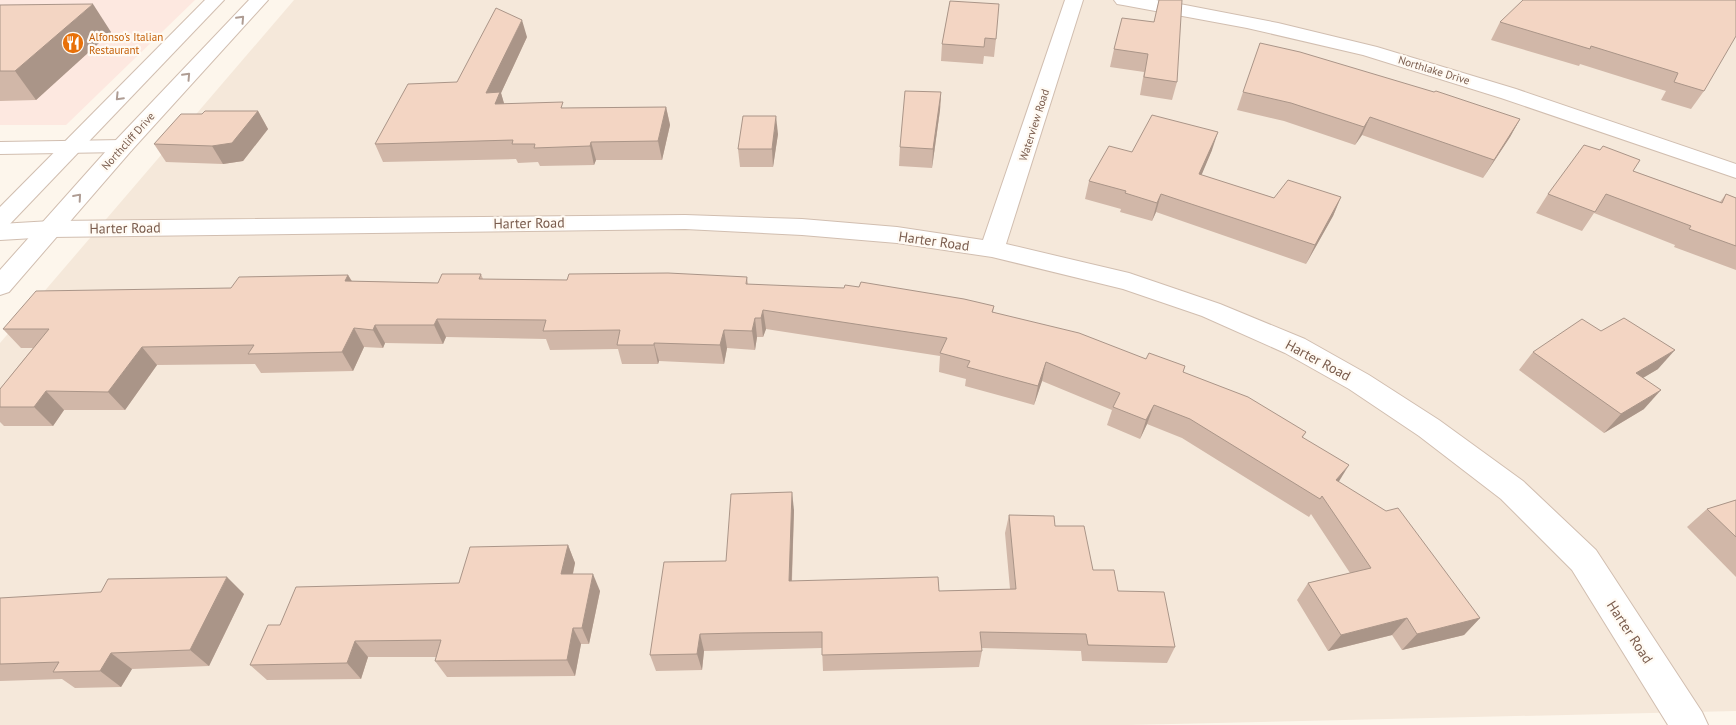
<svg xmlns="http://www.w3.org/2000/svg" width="1736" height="725" font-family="'PT Sans',sans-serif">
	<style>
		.residential { fill: #f5e8da }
		.commercial { fill: #fde8e0 }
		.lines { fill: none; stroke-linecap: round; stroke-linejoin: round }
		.minor-casing { stroke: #d1beb0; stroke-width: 2 }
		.tertiary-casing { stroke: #d1beb0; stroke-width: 2 }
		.minor { fill: #fff; fill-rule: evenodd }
		.tertiary { fill: #fff; fill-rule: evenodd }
		.wall { fill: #d1b7a8 }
		.shaded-wall { fill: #aa9588 }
		.building { fill: #f3d5c3; stroke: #aa9588 }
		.oneway { stroke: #af9d94 }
		.labels { text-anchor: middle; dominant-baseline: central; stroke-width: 4.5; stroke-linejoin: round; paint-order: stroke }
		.far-food-label { font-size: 11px; fill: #c56008; stroke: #fffaf3; text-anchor: start }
		.far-street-label { font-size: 11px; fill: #7a5c4d; stroke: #fffaf3 }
		.street-label { font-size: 14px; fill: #7a5c4d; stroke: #fffaf3 }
	</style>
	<rect width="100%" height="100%" fill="#fdf6ec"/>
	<!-- residential -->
	<path class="residential" d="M 294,0 L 1736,0 L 1736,711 L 1128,725 L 0,725 L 0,343 Z"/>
	<!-- commercial -->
	<path class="commercial" d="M 0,0 L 195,0 L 66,125 L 0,125 Z"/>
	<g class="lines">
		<!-- minor casing -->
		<g class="minor-casing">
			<g id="minor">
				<path d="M 1065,0 L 1083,0 L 1006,244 L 1129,273 L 1220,304 L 1305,339 L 1369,375 L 1439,420 L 1523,481 L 1596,550 L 1702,712 L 1708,725 L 1668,725 L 1572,570 L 1501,499 L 1419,436 L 1349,389 L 1285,353 L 1202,316 L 1123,289 L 992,257 L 897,243 L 802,235 L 685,229 L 51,237 L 0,240 L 0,224 L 51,221 L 685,215 L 802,219 L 897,227 L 983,240 Z"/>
				<path d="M 1114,0 L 1156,0 L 1185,5 L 1278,23 L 1377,47 L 1516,89 L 1736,164 L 1736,178 L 1501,98 L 1363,55 L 1247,28 L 1123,5 L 1117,4 Z"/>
				<path d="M 123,140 L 131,141 L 134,146 L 131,151 L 123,152 L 0,154 L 0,142 Z"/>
			</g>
		</g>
		<!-- tertiary casing -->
		<g class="tertiary-casing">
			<g id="tertiary">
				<path d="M 205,0 L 224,0 L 8,226 L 0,228 L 0,207 Z"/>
				<path d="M 249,0 L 268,0 L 131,151 L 9,292 L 0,295 L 0,270 L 115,141 Z"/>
			</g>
		</g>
		<!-- minor -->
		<use href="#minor" class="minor"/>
		<!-- tertiary -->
		<use href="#tertiary" class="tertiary"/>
	</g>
	<!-- wall -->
	<g class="wall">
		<path d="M 1159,0 L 1177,82 L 1172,100 L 1140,95 L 1144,72 L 1110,67 L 1114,49 L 1154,22 Z"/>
		<path d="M 1736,0 L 1704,91 L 1691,109 L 1661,100 L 1666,91 L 1580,64 L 1579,66 L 1491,40 L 1500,22 Z"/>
		<path d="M 950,1 L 996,39 L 994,57 L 984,56 L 983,64 L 941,61 L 942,44 Z"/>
		<path d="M 0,5 L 111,32 L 36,100 L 0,101 Z"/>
		<path d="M 527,37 L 501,93 L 504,104 L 565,108 L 666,107 L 670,125 L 662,160 L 596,160 L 594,165 L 540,166 L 538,162 L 518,163 L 516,159 L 383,162 L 375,144 L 457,82 Z"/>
		<path d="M 941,92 L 940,110 L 932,168 L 899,166 L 900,147 Z"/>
		<path d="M 1243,92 L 1520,119 L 1510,137 L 1483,178 L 1362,135 L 1355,145 L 1284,121 L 1237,110 Z"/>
		<path d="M 258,111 L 268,129 L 243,161 L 223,164 L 166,162 L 154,144 L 202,114 Z"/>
		<path d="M 778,134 L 773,167 L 740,167 L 738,149 Z"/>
		<path d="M 1212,150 L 1201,175 L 1274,198 L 1341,197 L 1333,216 L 1306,264 L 1156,212 L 1152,221 L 1120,212 L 1121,209 L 1085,199 L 1089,181 L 1132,152 Z"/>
		<path d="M 1600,150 L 1633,171 L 1720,202 L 1726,194 L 1736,198 L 1736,270 L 1674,247 L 1675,245 L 1594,213 L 1582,231 L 1536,213 L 1548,194 Z"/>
		<path d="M 481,274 L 483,279 L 567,280 L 747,277 L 748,284 L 994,306 L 993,312 L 1146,359 L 1185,366 L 1183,372 L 1306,432 L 1303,437 L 1338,482 L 1480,618 L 1464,635 L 1402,650 L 1392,635 L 1328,651 L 1297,600 L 1308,583 L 1350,573 L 1311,514 L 1309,517 L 1182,438 L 1147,424 L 1140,439 L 1107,425 L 1112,410 L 1042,381 L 1034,405 L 965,386 L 966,379 L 939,372 L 940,356 L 766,329 L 763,337 L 757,337 L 755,350 L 727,348 L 724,364 L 659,361 L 658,364 L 622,364 L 618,349 L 550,350 L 546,339 L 446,337 L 443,344 L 385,343 L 383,348 L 364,347 L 353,371 L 261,373 L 255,364 L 157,365 L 125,410 L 64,410 L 53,426 L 4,426 L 0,422 L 0,389 L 33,348 L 21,348 L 3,329 L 231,288 L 348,275 L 352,281 L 438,283 Z"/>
		<path d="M 1533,352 L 1658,369 L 1643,378 L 1644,409 L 1604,433 L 1519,370 Z"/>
		<path d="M 1736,500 L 1736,577 L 1687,527 L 1707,509 Z"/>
		<path d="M 794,510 L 792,581 L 939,591 L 1010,589 L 1005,533 L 1009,515 L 1055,526 L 1093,570 L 1118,591 L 1175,647 L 1167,663 L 1082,661 L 1081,651 L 982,648 L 982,651 L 979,667 L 823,671 L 822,648 L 704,651 L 702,670 L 656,671 L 650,655 L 726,561 Z"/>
		<path d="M 568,545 L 575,563 L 573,574 L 600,591 L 589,644 L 581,644 L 575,676 L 447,677 L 435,661 L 436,657 L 368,657 L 361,679 L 267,680 L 250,665 L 280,625 L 459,583 Z"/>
		<path d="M 244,594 L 209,666 L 132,669 L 121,687 L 75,688 L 62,679 L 0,681 L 0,598 Z"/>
	</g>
	<!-- shaded-wall -->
	<g class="shaded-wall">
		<path d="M 93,4 L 111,32 L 36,100 L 15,71 Z"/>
		<path d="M 522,20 L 527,37 L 501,93 L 506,110 L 501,122 L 486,93 Z"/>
		<path d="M 941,92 L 940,110 L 932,168 L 933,149 Z"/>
		<path d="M 666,107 L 670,125 L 662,160 L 658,141 Z"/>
		<path d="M 258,111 L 268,129 L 243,161 L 223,164 L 212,146 Z"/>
		<path d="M 776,116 L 778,134 L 773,167 L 772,149 Z"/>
		<path d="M 1370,117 L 1362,135 L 1355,145 L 1364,127 Z"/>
		<path d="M 1520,119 L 1510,137 L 1483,178 L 1494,160 Z"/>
		<path d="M 1218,132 L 1212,150 L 1194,193 L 1199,174 Z"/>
		<path d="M 591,142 L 596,160 L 594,165 L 590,146 Z"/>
		<path d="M 1161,194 L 1156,212 L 1152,221 L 1157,203 Z"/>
		<path d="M 1341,197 L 1333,216 L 1306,264 L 1315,245 Z"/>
		<path d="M 348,275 L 359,294 L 345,281 Z"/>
		<path d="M 763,310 L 766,329 L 763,337 L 761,318 Z"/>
		<path d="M 755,318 L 757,337 L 755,350 L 752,331 Z"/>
		<path d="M 437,319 L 446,337 L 443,344 L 434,325 Z"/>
		<path d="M 375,325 L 385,343 L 383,348 L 373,330 Z"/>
		<path d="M 354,328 L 364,347 L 353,371 L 342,352 Z"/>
		<path d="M 724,330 L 727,348 L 724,364 L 720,345 Z"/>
		<path d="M 654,343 L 659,361 L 658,364 L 654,345 Z"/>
		<path d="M 142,347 L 157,365 L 125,410 L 108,392 Z"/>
		<path d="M 1675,350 L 1658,369 L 1619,392 L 1636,373 Z"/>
		<path d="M 1046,362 L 1042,381 L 1034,405 L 1038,386 Z"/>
		<path d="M 1661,390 L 1644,409 L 1604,433 L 1621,414 Z"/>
		<path d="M 46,391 L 64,410 L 53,426 L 34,407 Z"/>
		<path d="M 1154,405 L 1147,424 L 1140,439 L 1146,420 Z"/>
		<path d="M 1349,465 L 1338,483 L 1336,480 Z"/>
		<path d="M 792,492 L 794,510 L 791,598 L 789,581 Z"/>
		<path d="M 568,545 L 575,563 L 569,591 L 561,574 Z"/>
		<path d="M 593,574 L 600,591 L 589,644 L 582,628 Z"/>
		<path d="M 227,577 L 244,594 L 209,666 L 190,650 Z"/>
		<path d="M 1407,618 L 1392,635 L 1328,651 L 1341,635 Z"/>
		<path d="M 1480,618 L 1464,635 L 1402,650 L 1417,634 Z"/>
		<path d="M 573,628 L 581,644 L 575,676 L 567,660 Z"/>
		<path d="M 700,634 L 704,651 L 702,670 L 697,654 Z"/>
		<path d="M 355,641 L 368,657 L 361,679 L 347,663 Z"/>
		<path d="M 111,653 L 132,669 L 121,687 L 100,671 Z"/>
	</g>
	<!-- building -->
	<g class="building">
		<path d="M 1159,0 L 1182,0 L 1177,82 L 1144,77 L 1148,54 L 1114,49 L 1122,18 L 1154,22 Z"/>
		<path d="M 1523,0 L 1736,0 L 1736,36 L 1704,91 L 1674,82 L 1678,73 L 1591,46 L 1590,49 L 1500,22 Z"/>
		<path d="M 950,1 L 999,4 L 996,39 L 985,38 L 984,47 L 942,44 Z"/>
		<path d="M 93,4 L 15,71 L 0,71 L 0,5 Z"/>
		<path d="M 496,8 L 522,20 L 486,93 L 500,92 L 495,104 L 563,102 L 561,108 L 666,107 L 658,141 L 591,142 L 590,146 L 534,148 L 535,144 L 512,144 L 513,140 L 375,144 L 408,84 L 457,82 Z"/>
		<path d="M 1260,43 L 1300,52 L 1434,92 L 1436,91 L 1520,119 L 1494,160 L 1370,117 L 1364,127 L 1291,103 L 1243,92 Z"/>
		<path d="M 905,91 L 941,92 L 933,149 L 900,147 Z"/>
		<path d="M 205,111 L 258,111 L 232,143 L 212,146 L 154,144 L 181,114 L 202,114 Z"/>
		<path d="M 1152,115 L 1218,132 L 1199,174 L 1274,198 L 1288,180 L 1341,197 L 1315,245 L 1161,194 L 1157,203 L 1125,193 L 1126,191 L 1089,181 L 1109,146 L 1132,152 Z"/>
		<path d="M 743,116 L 776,116 L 772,149 L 738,149 Z"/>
		<path d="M 1584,145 L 1600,150 L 1603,146 L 1640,160 L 1633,171 L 1722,203 L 1726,194 L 1736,198 L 1736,246 L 1689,229 L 1691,226 L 1606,194 L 1595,212 L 1548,194 Z"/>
		<path d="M 668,273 L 747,277 L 746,284 L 844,288 L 845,285 L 859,287 L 861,282 L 964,299 L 994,306 L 992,312 L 1079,333 L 1146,359 L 1149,353 L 1185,366 L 1183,372 L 1248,397 L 1306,432 L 1302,437 L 1349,465 L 1336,480 L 1386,511 L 1398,508 L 1480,618 L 1417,634 L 1407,618 L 1341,635 L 1308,583 L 1371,568 L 1322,496 L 1320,499 L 1190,419 L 1154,405 L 1146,420 L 1113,407 L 1120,393 L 1046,362 L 1038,386 L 967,367 L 970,361 L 940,353 L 947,338 L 763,310 L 761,318 L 755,318 L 752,331 L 724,330 L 720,345 L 654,343 L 654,345 L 617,345 L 620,330 L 543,331 L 546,320 L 437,319 L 434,325 L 375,325 L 373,330 L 354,328 L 342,352 L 248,354 L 254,345 L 142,347 L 108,392 L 46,391 L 34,407 L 0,407 L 0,389 L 49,329 L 3,329 L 36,291 L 231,288 L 239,277 L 348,275 L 345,281 L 438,283 L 442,274 L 481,274 L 479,279 L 567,280 L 569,274 Z"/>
		<path d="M 1624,318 L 1675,350 L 1636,373 L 1661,390 L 1621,414 L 1533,352 L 1582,319 L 1601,331 Z"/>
		<path d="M 792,492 L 789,581 L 938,577 L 939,591 L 1016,589 L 1009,515 L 1054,516 L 1055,526 L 1084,526 L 1093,570 L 1114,570 L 1118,591 L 1164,592 L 1175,647 L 1088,645 L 1086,634 L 980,632 L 982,651 L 822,655 L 822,632 L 738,633 L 700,634 L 697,654 L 650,655 L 664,562 L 726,561 L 731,494 Z"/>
		<path d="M 1736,500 L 1736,537 L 1707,509 Z"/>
		<path d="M 568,545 L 561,574 L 593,574 L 582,628 L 573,628 L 567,660 L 435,661 L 441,640 L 355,641 L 347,663 L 250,665 L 268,625 L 280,625 L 296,587 L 459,583 L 470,547 Z"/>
		<path d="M 227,577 L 190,650 L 111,653 L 100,671 L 53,672 L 59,662 L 0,664 L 0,598 L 101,592 L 108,579 Z"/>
	</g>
	<!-- one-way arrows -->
	<defs><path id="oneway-chevron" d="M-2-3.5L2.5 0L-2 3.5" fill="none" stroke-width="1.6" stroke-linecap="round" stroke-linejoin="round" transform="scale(1.25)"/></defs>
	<g class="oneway">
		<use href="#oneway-chevron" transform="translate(241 19) rotate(-47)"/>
		<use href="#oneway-chevron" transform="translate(187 76) rotate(-47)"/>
		<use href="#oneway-chevron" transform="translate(119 97) rotate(134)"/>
		<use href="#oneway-chevron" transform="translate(78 197) rotate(-49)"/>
	</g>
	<!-- icons -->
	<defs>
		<g id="restaurant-disc" transform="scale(1.125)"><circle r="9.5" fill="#e8710a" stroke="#fffaf3"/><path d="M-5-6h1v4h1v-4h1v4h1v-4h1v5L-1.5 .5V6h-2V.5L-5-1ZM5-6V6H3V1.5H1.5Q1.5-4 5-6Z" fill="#fff"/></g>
	</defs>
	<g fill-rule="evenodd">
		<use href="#restaurant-disc" x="73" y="43"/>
	</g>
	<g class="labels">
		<!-- far-food labels -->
		<g class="far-food-label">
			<text x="89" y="37">Alfonso's Italian<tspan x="89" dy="13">Restaurant</tspan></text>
		</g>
		<!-- far-street labels -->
		<g class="far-street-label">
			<text transform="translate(1434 70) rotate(17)">Northlake Drive</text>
			<text transform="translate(1034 125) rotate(-72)">Waterview Road</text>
			<text transform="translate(128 141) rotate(-48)">Northcliff Drive</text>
		</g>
		<!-- street labels -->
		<g class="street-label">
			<text transform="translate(529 223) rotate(-1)">Harter Road</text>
			<text transform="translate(125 228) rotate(-1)">Harter Road</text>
			<text transform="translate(934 241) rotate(8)">Harter Road</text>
			<text transform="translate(1318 360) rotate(28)">Harter Road</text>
			<text transform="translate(1630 632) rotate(57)">Harter Road</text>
		</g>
	</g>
</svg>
